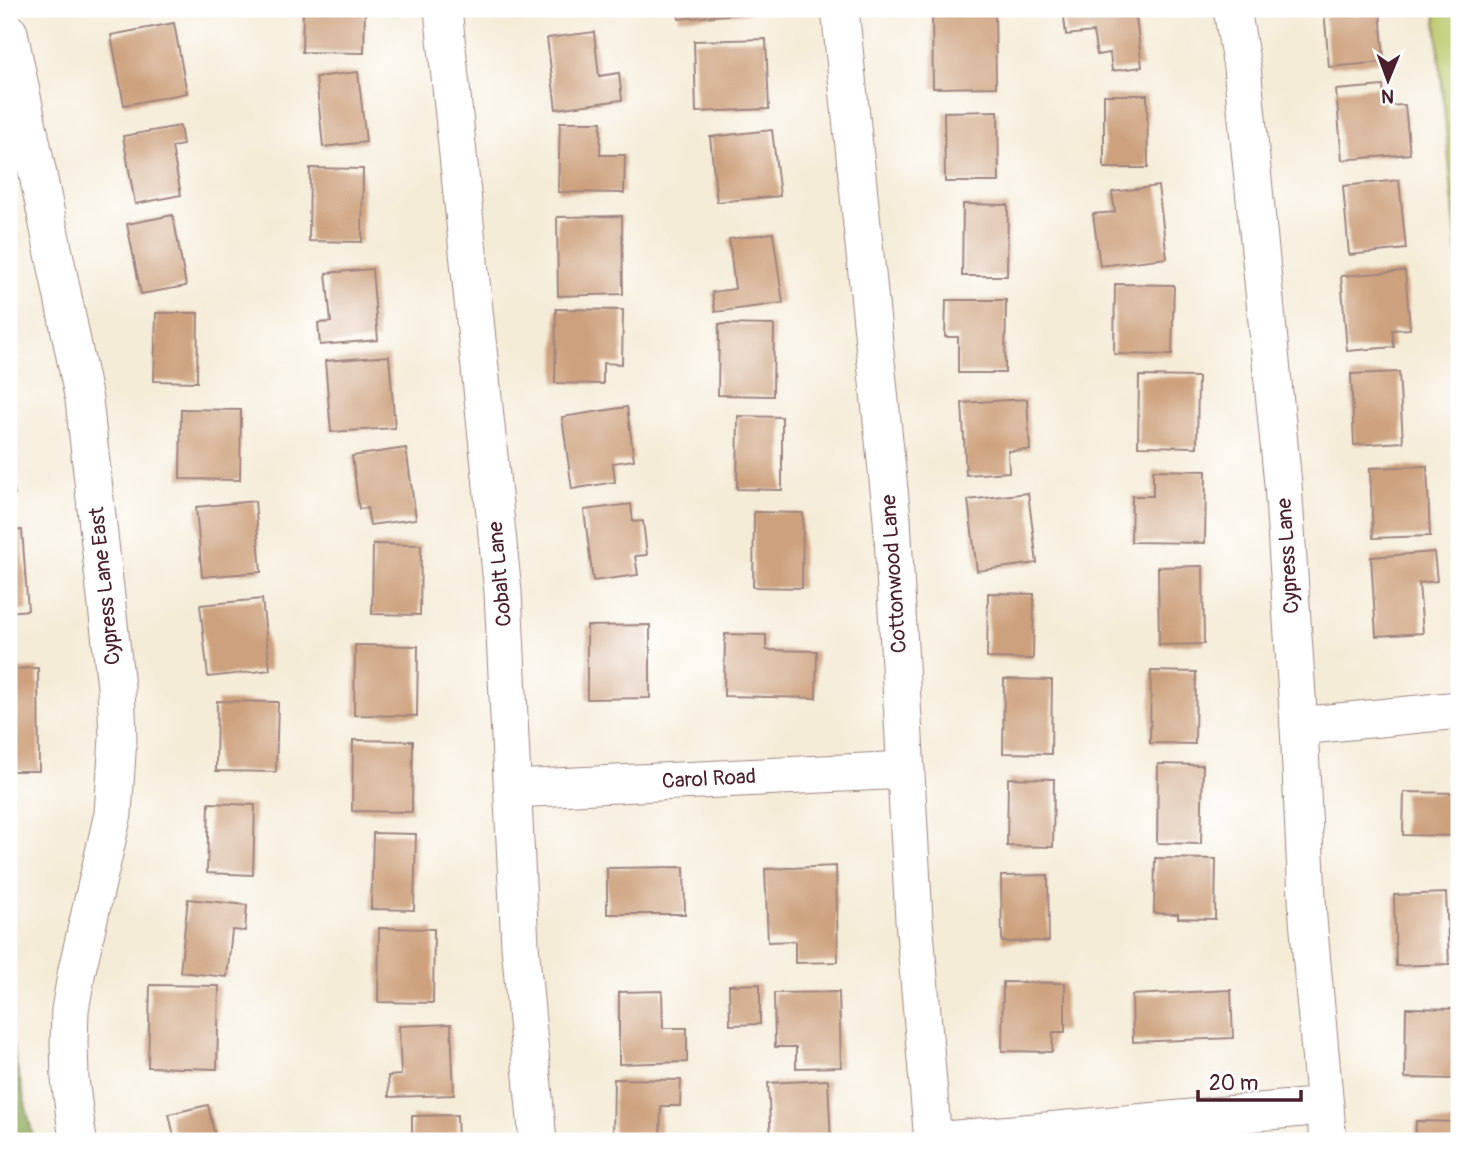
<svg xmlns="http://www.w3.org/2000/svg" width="1468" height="1150" font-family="Pangolin,sans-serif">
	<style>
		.green { fill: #bac96c; stroke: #82744c; stroke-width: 2 }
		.forest { fill: #93ad60; stroke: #6e6646; stroke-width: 2 }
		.building { fill: #cda17d }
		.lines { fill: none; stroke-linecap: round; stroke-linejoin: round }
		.minor-casing { stroke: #a08682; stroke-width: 39 }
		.minor { stroke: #fff; stroke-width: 37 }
		.labels { text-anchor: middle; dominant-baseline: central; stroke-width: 6; stroke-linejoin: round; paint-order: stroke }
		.street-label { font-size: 21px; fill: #4a1f2b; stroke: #fff }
	</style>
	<rect width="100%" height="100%" fill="#fff"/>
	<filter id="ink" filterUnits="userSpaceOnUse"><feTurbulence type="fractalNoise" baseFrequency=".0143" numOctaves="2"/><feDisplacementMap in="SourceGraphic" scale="14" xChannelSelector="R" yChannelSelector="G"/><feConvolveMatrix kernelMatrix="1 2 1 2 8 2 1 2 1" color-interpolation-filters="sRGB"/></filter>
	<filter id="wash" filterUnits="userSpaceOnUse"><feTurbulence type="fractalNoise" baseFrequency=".00686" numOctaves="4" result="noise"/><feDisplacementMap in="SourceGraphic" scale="28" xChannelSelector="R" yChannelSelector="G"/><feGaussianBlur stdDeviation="1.57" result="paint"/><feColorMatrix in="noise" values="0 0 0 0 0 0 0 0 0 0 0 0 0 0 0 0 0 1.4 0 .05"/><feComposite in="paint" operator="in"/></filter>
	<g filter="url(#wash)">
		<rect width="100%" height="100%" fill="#f5ecd8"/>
		<!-- green -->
		<path class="green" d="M 1435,9 L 1459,9 L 1459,270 Z"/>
		<!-- forest -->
		<path class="forest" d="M 9,1034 L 11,1042 L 34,1141 L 9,1141 Z"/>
		<g id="blocks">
			<!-- building -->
			<g class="building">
				<path d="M 303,9 L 365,9 L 364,53 L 302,52 Z"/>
				<path d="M 678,9 L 749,9 L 750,13 L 679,19 Z"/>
				<path d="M 1063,9 L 1135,9 L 1142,67 L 1112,71 L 1110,53 L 1097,55 L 1093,32 L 1066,35 Z"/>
				<path d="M 1324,9 L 1380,9 L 1384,62 L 1329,67 Z"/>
				<path d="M 995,11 L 996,87 L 933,88 L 932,13 Z"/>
				<path d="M 174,23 L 187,93 L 124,105 L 111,35 Z"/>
				<path d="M 594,32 L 599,76 L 619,73 L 622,100 L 556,109 L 547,38 Z"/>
				<path d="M 766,39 L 769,109 L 696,112 L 694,41 Z"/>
				<path d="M 358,72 L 366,142 L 323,147 L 316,77 Z"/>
				<path d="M 1383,86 L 1385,106 L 1405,105 L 1410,154 L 1342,160 L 1336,90 Z"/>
				<path d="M 1104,95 L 1147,95 L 1148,168 L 1104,168 Z"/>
				<path d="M 998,111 L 999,182 L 945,182 L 944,112 Z"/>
				<path d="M 560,122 L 601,122 L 600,155 L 625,155 L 624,193 L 558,192 Z"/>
				<path d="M 180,126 L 183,145 L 172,147 L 181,195 L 135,204 L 123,136 Z"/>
				<path d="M 772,130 L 780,196 L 717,202 L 710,137 Z"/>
				<path d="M 310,168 L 363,169 L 362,242 L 309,241 Z"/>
				<path d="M 1399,180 L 1406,249 L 1349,255 L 1343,186 Z"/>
				<path d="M 1158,186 L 1167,258 L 1100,266 L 1093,214 L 1115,212 L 1112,192 Z"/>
				<path d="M 963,204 L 1008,205 L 1007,276 L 962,276 Z"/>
				<path d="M 173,215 L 186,286 L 141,294 L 127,224 Z"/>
				<path d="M 622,216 L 623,294 L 558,296 L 557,217 Z"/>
				<path d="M 773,233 L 783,303 L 715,312 L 712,292 L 735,289 L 729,239 Z"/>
				<path d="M 372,269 L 378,340 L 320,345 L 318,323 L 331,322 L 326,273 Z"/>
				<path d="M 1405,271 L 1410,329 L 1392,330 L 1394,347 L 1347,351 L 1341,276 Z"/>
				<path d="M 1115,284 L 1174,285 L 1172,355 L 1114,354 Z"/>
				<path d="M 946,300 L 1006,300 L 1005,373 L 958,373 L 958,337 L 945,337 Z"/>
				<path d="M 556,309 L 623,310 L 622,364 L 603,363 L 603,384 L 555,383 Z"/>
				<path d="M 156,313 L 198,313 L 197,382 L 154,381 Z"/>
				<path d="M 719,324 L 774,325 L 773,396 L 718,395 Z"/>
				<path d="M 389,356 L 395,428 L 331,432 L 325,361 Z"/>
				<path d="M 1399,372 L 1403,442 L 1354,445 L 1351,374 Z"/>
				<path d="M 1139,376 L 1198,377 L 1197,447 L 1138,446 Z"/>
				<path d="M 1027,399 L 1030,450 L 1008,451 L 1009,472 L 966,475 L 962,403 Z"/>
				<path d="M 627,407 L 634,460 L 613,463 L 615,482 L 572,489 L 562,417 Z"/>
				<path d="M 181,409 L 241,410 L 240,480 L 180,479 Z"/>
				<path d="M 738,416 L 782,417 L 782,490 L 737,489 Z"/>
				<path d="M 406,448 L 416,519 L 370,525 L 367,508 L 359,509 L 352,456 Z"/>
				<path d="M 9,466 L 10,466 L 15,495 L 9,496 Z"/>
				<path d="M 1427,466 L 1430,536 L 1373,538 L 1370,468 Z"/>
				<path d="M 1153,470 L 1206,471 L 1205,543 L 1131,542 L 1132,496 L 1153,496 Z"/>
				<path d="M 1028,493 L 1037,563 L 977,571 L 968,500 Z"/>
				<path d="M 255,501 L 261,572 L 202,577 L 196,507 Z"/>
				<path d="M 631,504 L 633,522 L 643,521 L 647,555 L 635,556 L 638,575 L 593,581 L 584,510 Z"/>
				<path d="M 754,512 L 803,513 L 802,588 L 753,587 Z"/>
				<path d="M 22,530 L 28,610 L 9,612 L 9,531 Z"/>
				<path d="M 373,544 L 421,545 L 420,615 L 372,614 Z"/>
				<path d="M 1434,552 L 1437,581 L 1419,583 L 1423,633 L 1376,636 L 1371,557 Z"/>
				<path d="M 1203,566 L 1204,644 L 1159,645 L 1158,567 Z"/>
				<path d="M 988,593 L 1034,594 L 1033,659 L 987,658 Z"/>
				<path d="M 262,599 L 270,670 L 208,677 L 200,605 Z"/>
				<path d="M 650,625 L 650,698 L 587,699 L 587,626 Z"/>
				<path d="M 725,634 L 766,635 L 766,650 L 817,651 L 816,698 L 724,696 Z"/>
				<path d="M 355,645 L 418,646 L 417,716 L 354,715 Z"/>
				<path d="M 38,668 L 39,771 L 9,771 L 9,669 Z"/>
				<path d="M 1151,671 L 1196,672 L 1195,744 L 1150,743 Z"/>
				<path d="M 1004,679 L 1052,680 L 1051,754 L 1003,753 Z"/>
				<path d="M 217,701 L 278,702 L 276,772 L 216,771 Z"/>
				<path d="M 353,740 L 413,741 L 412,812 L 352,811 Z"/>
				<path d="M 1158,764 L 1203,765 L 1201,844 L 1157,843 Z"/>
				<path d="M 1008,778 L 1054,779 L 1053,847 L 1007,846 Z"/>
				<path d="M 1404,792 L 1459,793 L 1459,836 L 1403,835 Z"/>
				<path d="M 209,803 L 255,805 L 253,875 L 207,873 Z"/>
				<path d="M 373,833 L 416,834 L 414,910 L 371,909 Z"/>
				<path d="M 1155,858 L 1216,859 L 1215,919 L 1178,918 L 1178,914 L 1154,913 Z"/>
				<path d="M 836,866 L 838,962 L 795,963 L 795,941 L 768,942 L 765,869 Z"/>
				<path d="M 684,867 L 685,914 L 607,914 L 607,868 Z"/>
				<path d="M 1048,875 L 1049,941 L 1002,942 L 1001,876 Z"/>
				<path d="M 1446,893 L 1449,964 L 1396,966 L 1394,895 Z"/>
				<path d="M 188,899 L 247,905 L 245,931 L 232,930 L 227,977 L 180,972 Z"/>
				<path d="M 379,928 L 434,929 L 433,1003 L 378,1002 Z"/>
				<path d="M 1003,982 L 1065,983 L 1065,1032 L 1053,1032 L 1052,1052 L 1002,1051 Z"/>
				<path d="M 760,984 L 760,1024 L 730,1025 L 729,985 Z"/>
				<path d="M 150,985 L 219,986 L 217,1069 L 148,1067 Z"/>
				<path d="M 1231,990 L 1233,1038 L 1133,1042 L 1132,995 Z"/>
				<path d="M 662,991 L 663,1028 L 687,1028 L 687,1062 L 619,1064 L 619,992 Z"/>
				<path d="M 839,992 L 841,1067 L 796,1068 L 796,1047 L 775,1047 L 774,993 Z"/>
				<path d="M 1406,1008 L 1459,1009 L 1458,1079 L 1405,1078 Z"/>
				<path d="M 451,1024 L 454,1095 L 389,1097 L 388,1076 L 401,1075 L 399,1026 Z"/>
				<path d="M 614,1079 L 681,1080 L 680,1106 L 661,1106 L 660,1141 L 613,1141 Z"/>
				<path d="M 828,1080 L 831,1141 L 771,1141 L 768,1083 Z"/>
				<path d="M 208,1105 L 216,1141 L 175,1141 L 169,1114 Z"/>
				<path d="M 457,1115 L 458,1141 L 412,1141 L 412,1116 Z"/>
				<path d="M 1416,1121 L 1459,1122 L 1459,1141 L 1415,1141 Z"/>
			</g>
		</g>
	</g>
	<g filter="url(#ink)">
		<use href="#blocks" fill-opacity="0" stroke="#a08682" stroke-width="2"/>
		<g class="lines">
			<!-- minor casing -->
			<g class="minor-casing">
				<g id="minor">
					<path d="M 443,9 L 503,592 L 520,945 L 538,1141"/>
					<path d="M 840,9 L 892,519 L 914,920 L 933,1141"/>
					<path d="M 1232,9 L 1242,67 L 1283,484 L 1299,726 L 1308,919 L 1328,1141"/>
					<path d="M 9,33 L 84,400 L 116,687 L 118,738 L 113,814 L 77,970 L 70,1010 L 69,1042 L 70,1079 L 78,1141"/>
					<path d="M 1299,726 L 1459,710"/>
					<path d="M 513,789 L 906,770"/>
					<path d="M 934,1141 L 1325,1106"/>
				</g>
			</g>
			<!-- minor -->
			<use href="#minor" class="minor"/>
		</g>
	</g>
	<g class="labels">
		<!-- street labels -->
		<g class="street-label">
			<text transform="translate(1288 556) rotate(-94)">Cypress Lane</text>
			<text transform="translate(500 574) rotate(-95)">Cobalt Lane</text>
			<text transform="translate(894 574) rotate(-94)">Cottonwood Lane</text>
			<text transform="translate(105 586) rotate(-96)">Cypress Lane East</text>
			<text transform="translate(709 779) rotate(-3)">Carol Road</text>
		</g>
	</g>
	<!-- margin -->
	<rect width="1468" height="1150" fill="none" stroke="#fff" stroke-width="35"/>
	<!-- north arrow -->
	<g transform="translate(1388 80) rotate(181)" stroke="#ffffff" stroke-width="5" paint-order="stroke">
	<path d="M0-5L12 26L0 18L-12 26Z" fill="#4a1f2b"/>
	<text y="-10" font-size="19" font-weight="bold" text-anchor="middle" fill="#4a1f2b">N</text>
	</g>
	<!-- scale -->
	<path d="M1198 1090v10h103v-10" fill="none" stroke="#4a1f2b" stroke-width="3.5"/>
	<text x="1209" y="1090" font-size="21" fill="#4a1f2b" stroke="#ffffff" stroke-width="5" paint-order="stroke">20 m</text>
</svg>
